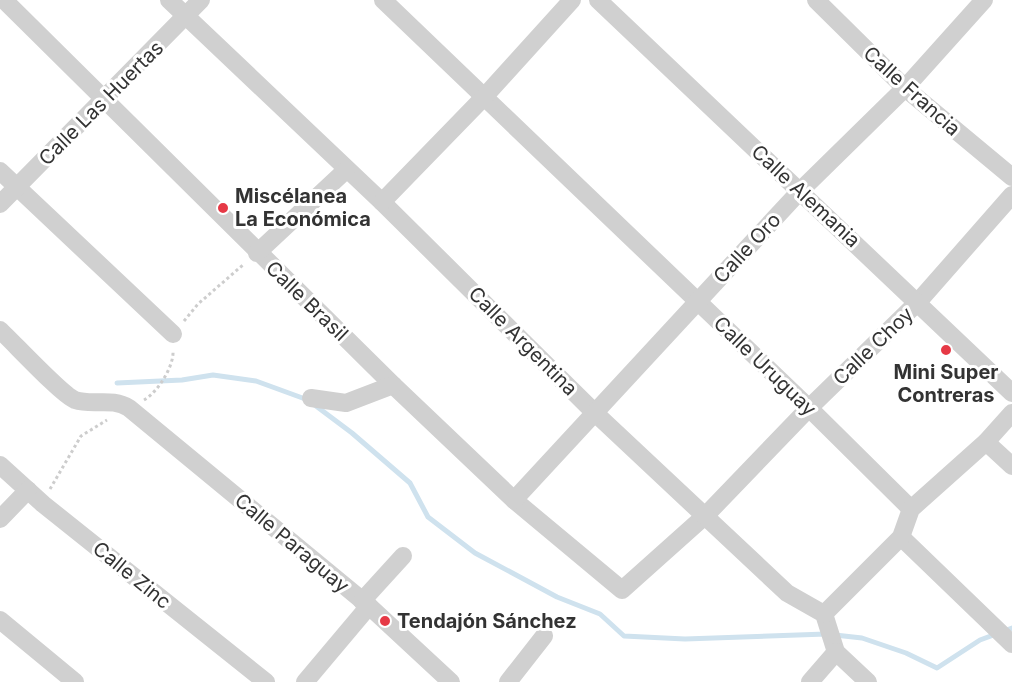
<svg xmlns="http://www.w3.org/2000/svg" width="1012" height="682" font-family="Inter,sans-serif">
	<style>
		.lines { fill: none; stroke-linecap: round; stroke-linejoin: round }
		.stream { stroke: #cfe2ee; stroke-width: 5 }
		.path { stroke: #cdcdcd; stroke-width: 3; stroke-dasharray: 3 3; stroke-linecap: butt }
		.minor { stroke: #d0d0d0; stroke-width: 18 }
		.poi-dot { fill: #e63946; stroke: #fff; stroke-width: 2 }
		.labels { text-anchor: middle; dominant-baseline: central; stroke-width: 6; stroke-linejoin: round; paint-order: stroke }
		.street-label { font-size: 20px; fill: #333; stroke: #fff }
		.poi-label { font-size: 20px; font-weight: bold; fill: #333; stroke: #fff; text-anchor: start }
	</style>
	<rect width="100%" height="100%" fill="#fff"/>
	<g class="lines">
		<!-- stream -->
		<path class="stream" d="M 117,383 L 182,380 L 213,375 L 256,381 L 308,400 L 352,433 L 410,483 L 428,517 L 475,553 L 557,597 L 600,614 L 624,636 L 685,639 L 826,634 L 862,638 L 906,653 L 937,668 L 980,640 L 1012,628"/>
		<!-- path -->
		<g class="path">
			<path d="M 184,321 L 198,304 L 244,264"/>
			<path d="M 144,400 C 158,392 174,366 173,351"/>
			<path d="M 50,489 L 81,436 L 107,420"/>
		</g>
		<!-- minor -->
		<g class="minor">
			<path d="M 4,0 L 393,385 L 514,500 L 622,590 L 707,514 L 809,408 L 918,302 L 1012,195"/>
			<path d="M 169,0 L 382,202 L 595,413 L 787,593 L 824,614 L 836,652 L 868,682"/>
			<path d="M 383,0 L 809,408 L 911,509"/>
			<path d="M 598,0 L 1012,393"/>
			<path d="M 816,0 L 905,88 L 1012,177"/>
			<path d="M 0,171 L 173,334"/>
			<path d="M 382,202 L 485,96 L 572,0"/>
			<path d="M 0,204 L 201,0"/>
			<path d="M 257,253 L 346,170"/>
			<path d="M 0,330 C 13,342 62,395 75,400 C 93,406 112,397 129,408 L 369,606 L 451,682"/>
			<path d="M 311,398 L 346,403 L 393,385"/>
			<path d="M 986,442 L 1012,466"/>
			<path d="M 0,465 L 43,504 L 266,682"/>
			<path d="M 514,500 L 800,191 L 905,88 L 984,0"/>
			<path d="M 0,519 L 28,490"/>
			<path d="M 901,537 L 1012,644"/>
			<path d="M 362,601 L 403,556"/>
			<path d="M 824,614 L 901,537 L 911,509 L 986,442 L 1012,413"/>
			<path d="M 0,620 L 75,682"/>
			<path d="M 305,682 L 369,606"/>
			<path d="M 508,682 L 544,636"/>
			<path d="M 810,682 L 836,652"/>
		</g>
	</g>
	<!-- markers -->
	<g class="poi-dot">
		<circle cx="223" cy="208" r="6"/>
		<circle cx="946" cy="350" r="6"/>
		<circle cx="385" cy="621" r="6"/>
	</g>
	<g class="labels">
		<!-- street labels -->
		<g class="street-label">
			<text transform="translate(912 91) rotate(42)">Calle Francia</text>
			<text transform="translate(101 103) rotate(-45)">Calle Las Huertas</text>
			<text transform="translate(806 196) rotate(43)">Calle Alemania</text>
			<text transform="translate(747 248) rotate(-47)">Calle Oro</text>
			<text transform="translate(307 301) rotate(44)">Calle Brasil</text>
			<text transform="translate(523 341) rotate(45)">Calle Argentina</text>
			<text transform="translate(873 346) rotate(-44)">Calle Choy</text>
			<text transform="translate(765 366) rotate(44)">Calle Uruguay</text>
			<text transform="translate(292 543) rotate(40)">Calle Paraguay</text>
			<text transform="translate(132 575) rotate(39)">Calle Zinc</text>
		</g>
		<!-- poi labels -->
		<g class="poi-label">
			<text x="235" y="196">Miscélanea<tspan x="235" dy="23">La Económica</tspan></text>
			<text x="946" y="372" text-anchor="middle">Mini Super<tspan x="946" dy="23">Contreras</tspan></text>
			<text x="397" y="621">Tendajón Sánchez</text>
		</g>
	</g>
</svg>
